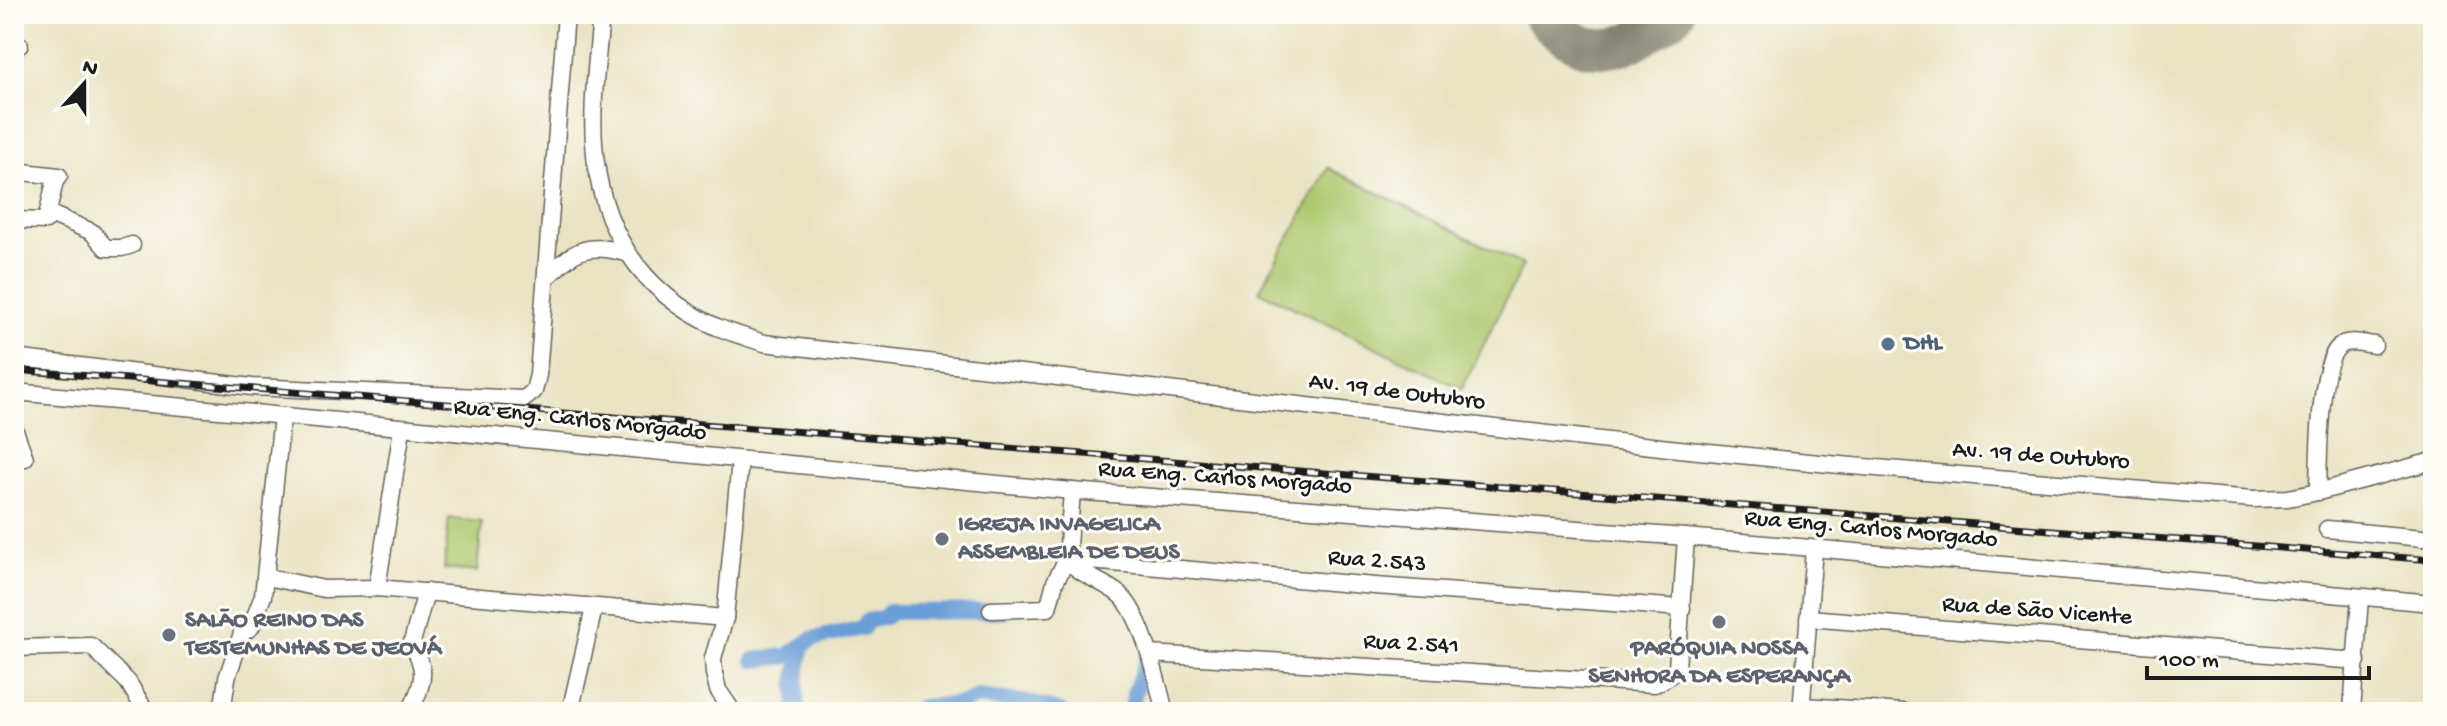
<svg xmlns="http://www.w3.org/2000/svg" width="2447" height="726" font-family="'Gochi Hand',sans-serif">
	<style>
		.green { fill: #adc86e; stroke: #647245; stroke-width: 2 }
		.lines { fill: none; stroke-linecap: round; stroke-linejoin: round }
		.canal { stroke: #6b9ed7; stroke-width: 16 }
		.taxiway { stroke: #838070; stroke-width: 40 }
		.minor-casing { stroke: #646256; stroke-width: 19 }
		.minor { stroke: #fff; stroke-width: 16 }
		.rail-casing { stroke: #1c1c1c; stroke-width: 7 }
		.rail { stroke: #fdfcf7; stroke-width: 4; stroke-dasharray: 12; stroke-linecap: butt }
		.service-dot { fill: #5c6f8a; stroke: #fdfcf7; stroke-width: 3 }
		.worship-dot { fill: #6b7280; stroke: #fdfcf7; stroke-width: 3 }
		.labels { text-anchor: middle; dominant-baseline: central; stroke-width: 6; stroke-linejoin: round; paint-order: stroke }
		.service-label { font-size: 24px; font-weight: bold; fill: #4e5e75; stroke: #fdfcf7; text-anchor: start }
		.street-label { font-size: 24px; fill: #1c1c1c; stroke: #fdfcf7 }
		.worship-label { font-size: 24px; font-weight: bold; fill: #5b616d; stroke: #fdfcf7; text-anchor: start }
	</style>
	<rect width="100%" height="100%" fill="#fdfcf7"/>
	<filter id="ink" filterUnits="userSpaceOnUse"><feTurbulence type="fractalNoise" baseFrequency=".0125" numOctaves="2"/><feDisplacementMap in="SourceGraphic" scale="16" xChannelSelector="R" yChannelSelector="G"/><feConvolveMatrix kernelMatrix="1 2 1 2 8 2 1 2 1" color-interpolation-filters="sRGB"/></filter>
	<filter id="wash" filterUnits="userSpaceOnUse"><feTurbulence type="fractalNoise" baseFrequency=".006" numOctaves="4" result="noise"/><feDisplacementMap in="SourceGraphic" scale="32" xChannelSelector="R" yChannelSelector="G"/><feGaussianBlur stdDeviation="1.8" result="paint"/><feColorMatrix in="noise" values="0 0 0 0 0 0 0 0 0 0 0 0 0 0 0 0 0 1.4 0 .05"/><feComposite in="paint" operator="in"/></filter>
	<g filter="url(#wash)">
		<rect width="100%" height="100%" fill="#eae3c3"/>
		<!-- green -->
		<g class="green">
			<path d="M 1328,168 L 1523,265 L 1462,389 L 1259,291 Z"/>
			<path d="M 449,518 L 482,522 L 477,572 L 444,569 Z"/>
		</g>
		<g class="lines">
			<!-- canal -->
			<g class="canal">
				<path d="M 754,660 L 787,656 L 812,639 L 863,628 L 867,621 L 885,617 L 889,612 L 1005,611"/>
				<path d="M 797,712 L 796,682 L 802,646"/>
				<path d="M 848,712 L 863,712"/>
				<path d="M 917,712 L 922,707 L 961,704 L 977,697 L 1029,703 L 1061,712"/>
				<path d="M 1132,712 L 1134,694 L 1150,650 L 1154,652"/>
			</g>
			<!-- taxiway -->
			<path class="taxiway" d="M 1541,14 C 1587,66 1626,53 1674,14"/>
		</g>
	</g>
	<g filter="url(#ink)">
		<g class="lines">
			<!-- minor casing -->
			<g class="minor-casing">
				<g id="minor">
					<path d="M 601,14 C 598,56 591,101 594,143 C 599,226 639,292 717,327 C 732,333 748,338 764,343 L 1669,448 L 1840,465 L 2253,499 L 2288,498 L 2318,492 L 2433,461"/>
					<path d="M 14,43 L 20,45"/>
					<path d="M 14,171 L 59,176 L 55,181 L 46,221 L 14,220"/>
					<path d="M 48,213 L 92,232 L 106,248 L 122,248 L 132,245"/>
					<path d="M 546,278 C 575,250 585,242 626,253"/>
					<path d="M 14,358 L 252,387 L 524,399 L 534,391 L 538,375 L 566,14"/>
					<path d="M 14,392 L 253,413 L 1072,491 L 1686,537 L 2433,603"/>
					<path d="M 14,428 L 25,458"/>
					<path d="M 2318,492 C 2319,465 2317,355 2343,344 C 2351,340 2365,344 2374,345"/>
					<path d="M 2327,529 L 2433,539"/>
					<path d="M 1067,559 L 1375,586 L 1682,608"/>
					<path d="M 1068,561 C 1082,576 1105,582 1120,595 C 1143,615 1157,682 1165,712"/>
					<path d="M 267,577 L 324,589 L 377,588 L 725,618"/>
					<path d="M 377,588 L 402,429"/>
					<path d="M 991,610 L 1048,608 L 1055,582 L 1067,559 L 1072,491"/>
					<path d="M 1808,618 L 2357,661"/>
					<path d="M 14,648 L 91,646 L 128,682 L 146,712"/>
					<path d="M 1150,654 L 1655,684 L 1668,677 L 1677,668 L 1686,537"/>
					<path d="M 413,705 C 426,677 425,669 412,642 L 426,592"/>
					<path d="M 1802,706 L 1904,712"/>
					<path d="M 222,712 L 227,678 L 242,633 L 251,627 L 263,596 L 282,416"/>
					<path d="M 570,712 L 594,608"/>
					<path d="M 733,712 L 718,690 L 714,673 L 713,658 L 725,618 L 740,461"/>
					<path d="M 1801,712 L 1814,549"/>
					<path d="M 2352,712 L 2360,597"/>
				</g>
			</g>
			<!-- minor -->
			<use href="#minor" class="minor"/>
			<!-- rail casing -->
			<g class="rail-casing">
				<path id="rail" d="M 14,370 L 2433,560"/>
			</g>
			<!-- rail -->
			<use href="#rail" class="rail"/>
		</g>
	</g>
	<!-- markers -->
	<circle class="service-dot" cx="1888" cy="344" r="8"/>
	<g class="worship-dot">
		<circle cx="942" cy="539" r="8"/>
		<circle cx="1719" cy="622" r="8"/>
		<circle cx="169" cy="635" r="8"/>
	</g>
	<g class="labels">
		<!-- service labels -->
		<g class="service-label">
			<text x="1904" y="344">DHL</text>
		</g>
		<!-- street labels -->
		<g class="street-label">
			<text transform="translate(1397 393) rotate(7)">Av. 19 de Outubro</text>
			<text transform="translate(580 421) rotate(6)">Rua Eng. Carlos Morgado</text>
			<text transform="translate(2041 457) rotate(4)">Av. 19 de Outubro</text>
			<text transform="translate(1225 479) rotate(4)">Rua Eng. Carlos Morgado</text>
			<text transform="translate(1871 530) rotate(5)">Rua Eng. Carlos Morgado</text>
			<text transform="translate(1377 562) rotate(4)">Rua 2.543</text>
			<text transform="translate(2037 612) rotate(4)">Rua de São Vicente</text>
			<text transform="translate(1411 645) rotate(3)">Rua 2.541</text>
		</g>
		<!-- worship labels -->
		<g class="worship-label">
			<text x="958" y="525">IGREJA INVAGELICA<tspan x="958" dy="28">ASSEMBLEIA DE DEUS</tspan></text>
			<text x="185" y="621">SALÃO REINO DAS<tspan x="185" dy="28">TESTEMUNHAS DE JEOVÁ</tspan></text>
			<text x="1719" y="649" text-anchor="middle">PARÓQUIA NOSSA<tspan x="1719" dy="28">SENHORA DA ESPERANÇA</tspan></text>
		</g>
	</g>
	<!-- margin -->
	<rect width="2447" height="726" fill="none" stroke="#fdfcf7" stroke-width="48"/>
	<!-- north arrow -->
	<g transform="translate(84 84) rotate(21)" stroke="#fdfcf7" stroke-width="6" paint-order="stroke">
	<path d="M0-6L14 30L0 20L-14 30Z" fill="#1c1c1c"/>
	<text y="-12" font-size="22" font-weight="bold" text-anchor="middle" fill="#1c1c1c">N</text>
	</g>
	<!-- scale -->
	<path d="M2147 666v12h222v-12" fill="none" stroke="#1c1c1c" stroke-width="4"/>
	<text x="2159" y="666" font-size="24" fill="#1c1c1c" stroke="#fdfcf7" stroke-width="6" paint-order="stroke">100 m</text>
</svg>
